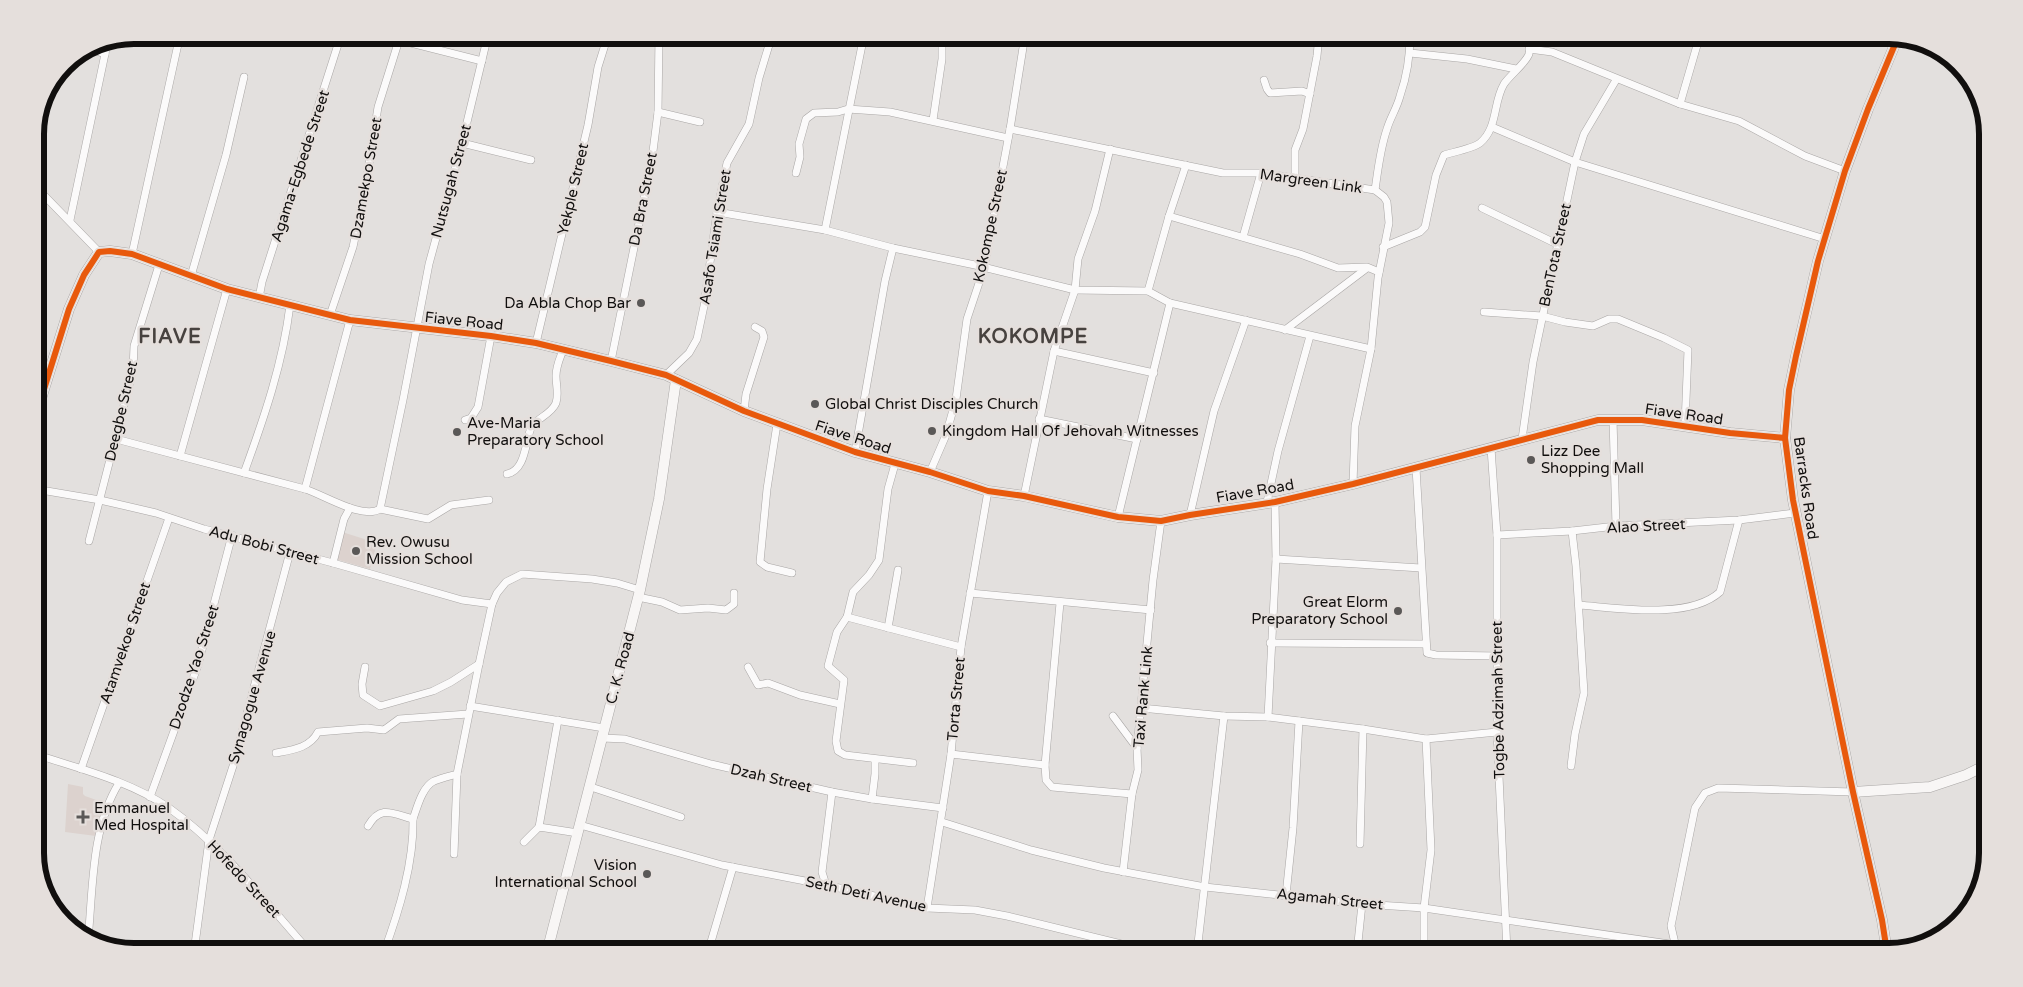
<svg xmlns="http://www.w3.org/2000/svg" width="2023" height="987" font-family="'Varela Round',sans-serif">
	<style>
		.built { fill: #dcd2ce }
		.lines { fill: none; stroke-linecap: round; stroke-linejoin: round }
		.street-casing { stroke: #a9a6a5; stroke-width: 8 }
		.secondary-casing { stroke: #a9a6a5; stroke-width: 11 }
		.street { stroke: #fbfafa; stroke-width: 7 }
		.secondary { stroke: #f8f6f5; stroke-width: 10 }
		.cycleway-casing { stroke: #e5dfdc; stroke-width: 9 }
		.cycleway { stroke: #e8590c; stroke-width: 6 }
		.poi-dot { fill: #5a5857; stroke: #e5dfdc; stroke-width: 2 }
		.labels { text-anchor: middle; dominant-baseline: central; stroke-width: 5; stroke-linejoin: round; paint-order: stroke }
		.street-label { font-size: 15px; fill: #110f0e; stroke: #e5dfdc }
		.poi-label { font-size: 15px; fill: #110f0e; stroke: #e5dfdc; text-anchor: start }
		.district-label { font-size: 20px; font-weight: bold; letter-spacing: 1px; fill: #47423f; stroke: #e5dfdc }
		.rim { fill: none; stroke: #110f0e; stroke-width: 6 }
	</style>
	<rect width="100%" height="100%" fill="#e3e0de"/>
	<!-- built -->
	<g class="built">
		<path d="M 342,532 L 377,543 L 370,569 L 335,559 Z"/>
		<path d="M 68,784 L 83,787 L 83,794 L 85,796 L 102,802 L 96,836 L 65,832 Z"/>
	</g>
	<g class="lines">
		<!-- street casing -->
		<g class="street-casing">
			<g id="street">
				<path d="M 388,35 L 399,40 L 482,61"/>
				<path d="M 88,48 L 105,54"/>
				<path d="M 1529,49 L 1552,52 L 1680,104 L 1739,121 L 1805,156 L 1845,171"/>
				<path d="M 1410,53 L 1467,59 L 1516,69"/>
				<path d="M 1264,80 L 1267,89 L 1270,93 L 1302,91 L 1310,94"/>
				<path d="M 1680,104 L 1700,35"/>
				<path d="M 658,112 L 700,122"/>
				<path d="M 933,120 L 942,59 L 942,35"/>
				<path d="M 1492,127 L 1575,162 L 1825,239"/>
				<path d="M 1010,129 L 1223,173 L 1261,173 L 1375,190 L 1384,197 L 1387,202 L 1389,223 L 1378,278 L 1371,349 L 1355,426 L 1353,484"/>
				<path d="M 462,143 L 531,160"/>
				<path d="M 796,173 L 800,157 L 799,144 L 806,119 L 814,113 L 838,112 L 848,109 L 890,112 L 1008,138"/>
				<path d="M 1295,178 L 1295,150 L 1303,129 L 1317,56 L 1319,35"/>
				<path d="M 35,186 L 99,252"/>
				<path d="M 1375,190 C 1378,170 1380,149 1387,129 C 1390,118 1397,108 1400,96 C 1407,76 1410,56 1410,35"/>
				<path d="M 1482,208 L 1559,245"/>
				<path d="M 717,212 L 825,230 L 893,248 L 975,265 L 1075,290 L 1148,291 L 1170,303 L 1371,349"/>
				<path d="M 1169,216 L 1300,254 L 1338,268 L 1367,267 L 1379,272"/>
				<path d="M 70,220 L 105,54 L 107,40"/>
				<path d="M 825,230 L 864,35"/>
				<path d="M 1243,237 L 1261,173"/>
				<path d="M 1383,247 L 1420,232 L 1425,227 L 1436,175 L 1444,155 C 1454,152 1474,148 1480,143 C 1498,128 1493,102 1504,84 C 1510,75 1526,63 1529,54 C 1530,48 1530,41 1531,35"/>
				<path d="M 132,254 L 180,35"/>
				<path d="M 191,276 L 226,155 L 244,77"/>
				<path d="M 1148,291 L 1169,216 L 1186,165"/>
				<path d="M 259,298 L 262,282 L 341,35"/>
				<path d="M 1484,312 L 1542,316 L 1565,322 L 1593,326 L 1609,319 L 1618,319 L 1664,338 L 1688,350 L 1685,425"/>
				<path d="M 330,315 L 353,247 L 365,189 L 378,107 L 399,40"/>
				<path d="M 1285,330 L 1367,268"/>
				<path d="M 536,343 L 588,125 L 598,67 L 608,35"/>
				<path d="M 1054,351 L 1154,373"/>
				<path d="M 611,361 L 652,159 L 658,112 L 659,35"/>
				<path d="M 666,375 L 689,353 L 697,339 L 704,306 L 717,212 L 727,163 L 749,124 L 759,78 L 772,35"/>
				<path d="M 744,411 L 746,394 L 764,337 L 762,331 L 755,327"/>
				<path d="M 1039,419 L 1137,439"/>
				<path d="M 1613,419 L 1616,526"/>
				<path d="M 465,420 L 471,418 L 478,407 L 491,336"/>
				<path d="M 777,424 L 767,489 L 760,562 L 767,567 L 792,573"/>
				<path d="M 116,439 L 305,489 C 324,495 363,520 380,509 L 403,400 L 429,264 L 462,143 L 488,35"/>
				<path d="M 1522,439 L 1533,362 L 1575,162 L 1584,134 L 1616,80"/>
				<path d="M 1491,448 L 1497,535 L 1497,732 L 1507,952"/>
				<path d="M 855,452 L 885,281 L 893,248"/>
				<path d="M 180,456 L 227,289"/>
				<path d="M 895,464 L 888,489 L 879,560 L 869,575 L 853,592 L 847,617 L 837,632 L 828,666 L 844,680 L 836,741 L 838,751 L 845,755 L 913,763"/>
				<path d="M 1416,468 L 1427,653 L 1436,655 L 1498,656"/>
				<path d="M 930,472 L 946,435 L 956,399 L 967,319 L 984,268 L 1010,129 L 1025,35"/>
				<path d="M 244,473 C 264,418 283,363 290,305"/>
				<path d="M 507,474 C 526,470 525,442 531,428 C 536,418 551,415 556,403 C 559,394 556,385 556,376 C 556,366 560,358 563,350"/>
				<path d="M 35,489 L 100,500 L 156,513 L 204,529 L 333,563 L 462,600 L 492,604"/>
				<path d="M 305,489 L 350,320"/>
				<path d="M 1024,496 L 1054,351 L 1075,290 L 1078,259 L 1095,211 L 1110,149"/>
				<path d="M 1267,502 L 1278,451 L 1310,336"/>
				<path d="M 380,509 L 428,519 L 451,505 L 489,500"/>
				<path d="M 1190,515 L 1214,411 L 1246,320"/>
				<path d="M 1118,517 L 1170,303"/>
				<path d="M 1497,535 L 1572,531 L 1616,526 L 1739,520 L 1795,513"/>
				<path d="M 89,541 L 133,370 L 134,346 L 159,265"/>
				<path d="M 1276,559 L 1421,568"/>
				<path d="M 333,563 L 344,519 L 350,508"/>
				<path d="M 970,593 L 1151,610"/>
				<path d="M 638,597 L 662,602 L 680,610 L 708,608 L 726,610 L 734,604 L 734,593"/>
				<path d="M 1060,603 L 1045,765 L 1046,780 L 1052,787 L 1132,794"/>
				<path d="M 1579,605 C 1618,608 1689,620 1720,592 L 1739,520"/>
				<path d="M 847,617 L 961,647"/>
				<path d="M 888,628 L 898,570"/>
				<path d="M 1270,643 L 1426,644"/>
				<path d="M 365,667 L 362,684 L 363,695 L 380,706 L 433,691 L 451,682 L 479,664"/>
				<path d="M 748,667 L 758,685 L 768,683 L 800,695 L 840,704"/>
				<path d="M 470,706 L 604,728"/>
				<path d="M 1141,708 L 1224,716 L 1268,717 L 1363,729 L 1426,739 L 1497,732"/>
				<path d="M 1113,716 L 1137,748"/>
				<path d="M 1268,717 L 1276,559 L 1275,502"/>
				<path d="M 602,738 L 625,739 L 711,764 L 832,792 L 872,799 L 943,808"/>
				<path d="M 276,753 C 292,750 310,748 318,732 L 367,728 L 384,730 L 399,719 L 468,714"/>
				<path d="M 35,754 C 80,769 130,781 169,808 C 222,845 267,904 310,952"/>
				<path d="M 951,754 L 1045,765"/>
				<path d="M 1571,766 L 1575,734 L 1584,693 L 1576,566 L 1572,531"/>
				<path d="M 81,769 L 169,518"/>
				<path d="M 591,787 L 681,817"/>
				<path d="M 150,797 L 198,665 L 232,535"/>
				<path d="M 872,799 L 875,774 L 875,759"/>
				<path d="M 942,822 L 1031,850 L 1104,868 L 1205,887 L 1362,904 L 1424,908 L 1724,952"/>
				<path d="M 580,825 L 722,865 L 826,885 L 927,908 L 975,910 L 1007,916 L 1154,952"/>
				<path d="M 368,826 C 381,804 393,814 413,819 C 417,808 422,787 434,781 C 441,778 450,776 457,774"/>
				<path d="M 539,827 L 558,720"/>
				<path d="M 524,842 L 539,827 L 578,833"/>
				<path d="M 1360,844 L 1363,729"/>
				<path d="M 454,854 L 457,774 L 479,664 L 492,604 L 497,593 L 506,582 L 522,574 L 592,579 L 617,583 L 640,590"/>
				<path d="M 1123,872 L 1132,794 L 1138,770 L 1137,748 L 1153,580 L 1161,521"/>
				<path d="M 826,885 L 822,872 L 832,792"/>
				<path d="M 1286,895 L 1293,828 L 1299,721"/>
				<path d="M 927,908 L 951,754 L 961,647 L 988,491"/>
				<path d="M 88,940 C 93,889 91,828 119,783"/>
				<path d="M 1394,945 L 1424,949"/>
				<path d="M 194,952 L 209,840 L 233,766 L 290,552"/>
				<path d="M 384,952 C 399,911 414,863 413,819"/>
				<path d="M 708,952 L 733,867"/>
				<path d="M 1197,952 L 1224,716"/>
				<path d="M 1357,952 L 1362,904"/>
				<path d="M 1424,952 L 1424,908 L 1431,850 L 1426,739"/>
				<path d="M 1677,952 L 1671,926 L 1695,808 L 1705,793 L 1718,788 L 1853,792"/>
			</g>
		</g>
		<!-- secondary casing -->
		<g class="secondary-casing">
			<g id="secondary">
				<path d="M 35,418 L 69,309 L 84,275 L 99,252 L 110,251 L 132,254 L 227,289 L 350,320 L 491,336 L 536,343 L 611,361 L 666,375 L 744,411 L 855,452 L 930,472 L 988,491 L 1024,496 L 1118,517 L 1161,521 L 1190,515 L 1275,502 L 1353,484 L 1598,420 L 1642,420 L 1730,433 L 1785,438"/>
				<path d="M 1853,792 L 1930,787 L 1966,775 L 1988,764"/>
				<path d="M 547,952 L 640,590 L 659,499 L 676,380"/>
				<path d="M 1887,952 L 1882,920 L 1853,792 L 1793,500 L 1785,438 L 1789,390 L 1796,356 L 1818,261 L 1845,171 L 1868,109 L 1898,37"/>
			</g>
		</g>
		<!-- street -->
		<use href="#street" class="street"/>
		<!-- secondary -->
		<use href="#secondary" class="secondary"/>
		<!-- cycleway casing -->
		<g class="cycleway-casing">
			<g id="cycleway">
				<path d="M 35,418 L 69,309 L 84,275 L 99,252 L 110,251 L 132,254 L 227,289 L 350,320 L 491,336 L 536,343 L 611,361 L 666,375 L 744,411 L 855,452 L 930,472 L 988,491 L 1024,496 L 1118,517 L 1161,521 L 1190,515 L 1275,502 L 1353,484 L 1598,420 L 1642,420 L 1730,433 L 1785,438"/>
				<path d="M 1887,952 L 1882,920 L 1853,792 L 1793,500 L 1785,438 L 1789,390 L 1796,356 L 1818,261 L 1845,171 L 1868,109 L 1898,37"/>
			</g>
		</g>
		<!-- cycleway -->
		<use href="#cycleway" class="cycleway"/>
	</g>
	<!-- markers -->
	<g class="poi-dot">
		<circle cx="641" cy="303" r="5"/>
		<circle cx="815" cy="404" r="5"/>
		<circle cx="932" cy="431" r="5"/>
		<circle cx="457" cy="432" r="5"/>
		<circle cx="1531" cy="460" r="5"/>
		<circle cx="356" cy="551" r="5"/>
		<circle cx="1398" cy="611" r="5"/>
		<path d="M80.5 809.5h5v5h5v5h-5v5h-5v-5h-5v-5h5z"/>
		<circle cx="647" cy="874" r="5"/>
	</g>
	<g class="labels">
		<!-- street labels -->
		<g class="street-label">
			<text transform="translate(300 166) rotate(-72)">Agama-Egbede Street</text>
			<text transform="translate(366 178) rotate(-80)">Dzamekpo Street</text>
			<text transform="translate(451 181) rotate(-75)">Nutsugah Street</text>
			<text transform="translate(1311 181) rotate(8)">Margreen Link</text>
			<text transform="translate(573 189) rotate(-77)">Yekple Street</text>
			<text transform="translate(643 199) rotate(-79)">Da Bra Street</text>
			<text transform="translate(990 226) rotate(-78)">Kokompe Street</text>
			<text transform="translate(715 237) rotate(-81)">Asafo Tsiami Street</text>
			<text transform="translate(1555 255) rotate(-78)">BenTota Street</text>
			<text transform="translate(464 321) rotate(6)">Fiave Road</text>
			<text transform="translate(121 411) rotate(-77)">Deegbe Street</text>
			<text transform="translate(1684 414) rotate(8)">Fiave Road</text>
			<text transform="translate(853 437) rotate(18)">Fiave Road</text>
			<text transform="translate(1806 488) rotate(82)">Barracks Road</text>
			<text transform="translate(1255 491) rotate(-10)">Fiave Road</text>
			<text transform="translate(1646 526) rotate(-3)">Alao Street</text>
			<text transform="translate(264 545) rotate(15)">Adu Bobi Street</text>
			<text transform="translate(125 643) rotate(-71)">Atamvekoe Street</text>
			<text transform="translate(194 667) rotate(-72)">Dzodze Yao Street</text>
			<text transform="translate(620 668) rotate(-75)">C. K. Road</text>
			<text transform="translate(252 697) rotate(-74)">Synagogue Avenue</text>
			<text transform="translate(1143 697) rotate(-85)">Taxi Rank Link</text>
			<text transform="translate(956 699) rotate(-85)">Torta Street</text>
			<text transform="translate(1498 700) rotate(-91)">Togbe Adzimah Street</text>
			<text transform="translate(771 778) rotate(13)">Dzah Street</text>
			<text transform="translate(244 879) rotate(47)">Hofedo Street</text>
			<text transform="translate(866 894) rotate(12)">Seth Deti Avenue</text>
			<text transform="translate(1330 899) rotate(6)">Agamah Street</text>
		</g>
		<!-- poi labels -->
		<g class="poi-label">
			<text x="631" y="303" text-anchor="end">Da Abla Chop Bar</text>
			<text x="825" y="404">Global Christ Disciples Church</text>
			<text x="467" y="423">Ave-Maria<tspan x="467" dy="17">Preparatory School</tspan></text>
			<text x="942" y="431">Kingdom Hall Of Jehovah Witnesses</text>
			<text x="1541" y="451">Lizz Dee<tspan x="1541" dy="17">Shopping Mall</tspan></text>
			<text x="366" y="542">Rev. Owusu<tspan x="366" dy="17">Mission School</tspan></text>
			<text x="1388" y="602" text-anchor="end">Great Elorm<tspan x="1388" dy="17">Preparatory School</tspan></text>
			<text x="94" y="808">Emmanuel<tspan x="94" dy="17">Med Hospital</tspan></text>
			<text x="637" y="865" text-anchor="end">Vision<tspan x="637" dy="17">International School</tspan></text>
		</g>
		<!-- district labels -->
		<g class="district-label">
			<text x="170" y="337">FIAVE</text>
			<text x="1033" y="337">KOKOMPE</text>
		</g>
	</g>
	<!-- crop -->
	<path d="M0 0H2023V987H0ZM134 44H1889A90 90 0 0 1 1979 134V853A90 90 0 0 1 1889 943H134A90 90 0 0 1 44 853V134A90 90 0 0 1 134 44Z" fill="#e5dfdc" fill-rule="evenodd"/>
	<path class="rim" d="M134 44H1889A90 90 0 0 1 1979 134V853A90 90 0 0 1 1889 943H134A90 90 0 0 1 44 853V134A90 90 0 0 1 134 44Z"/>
</svg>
